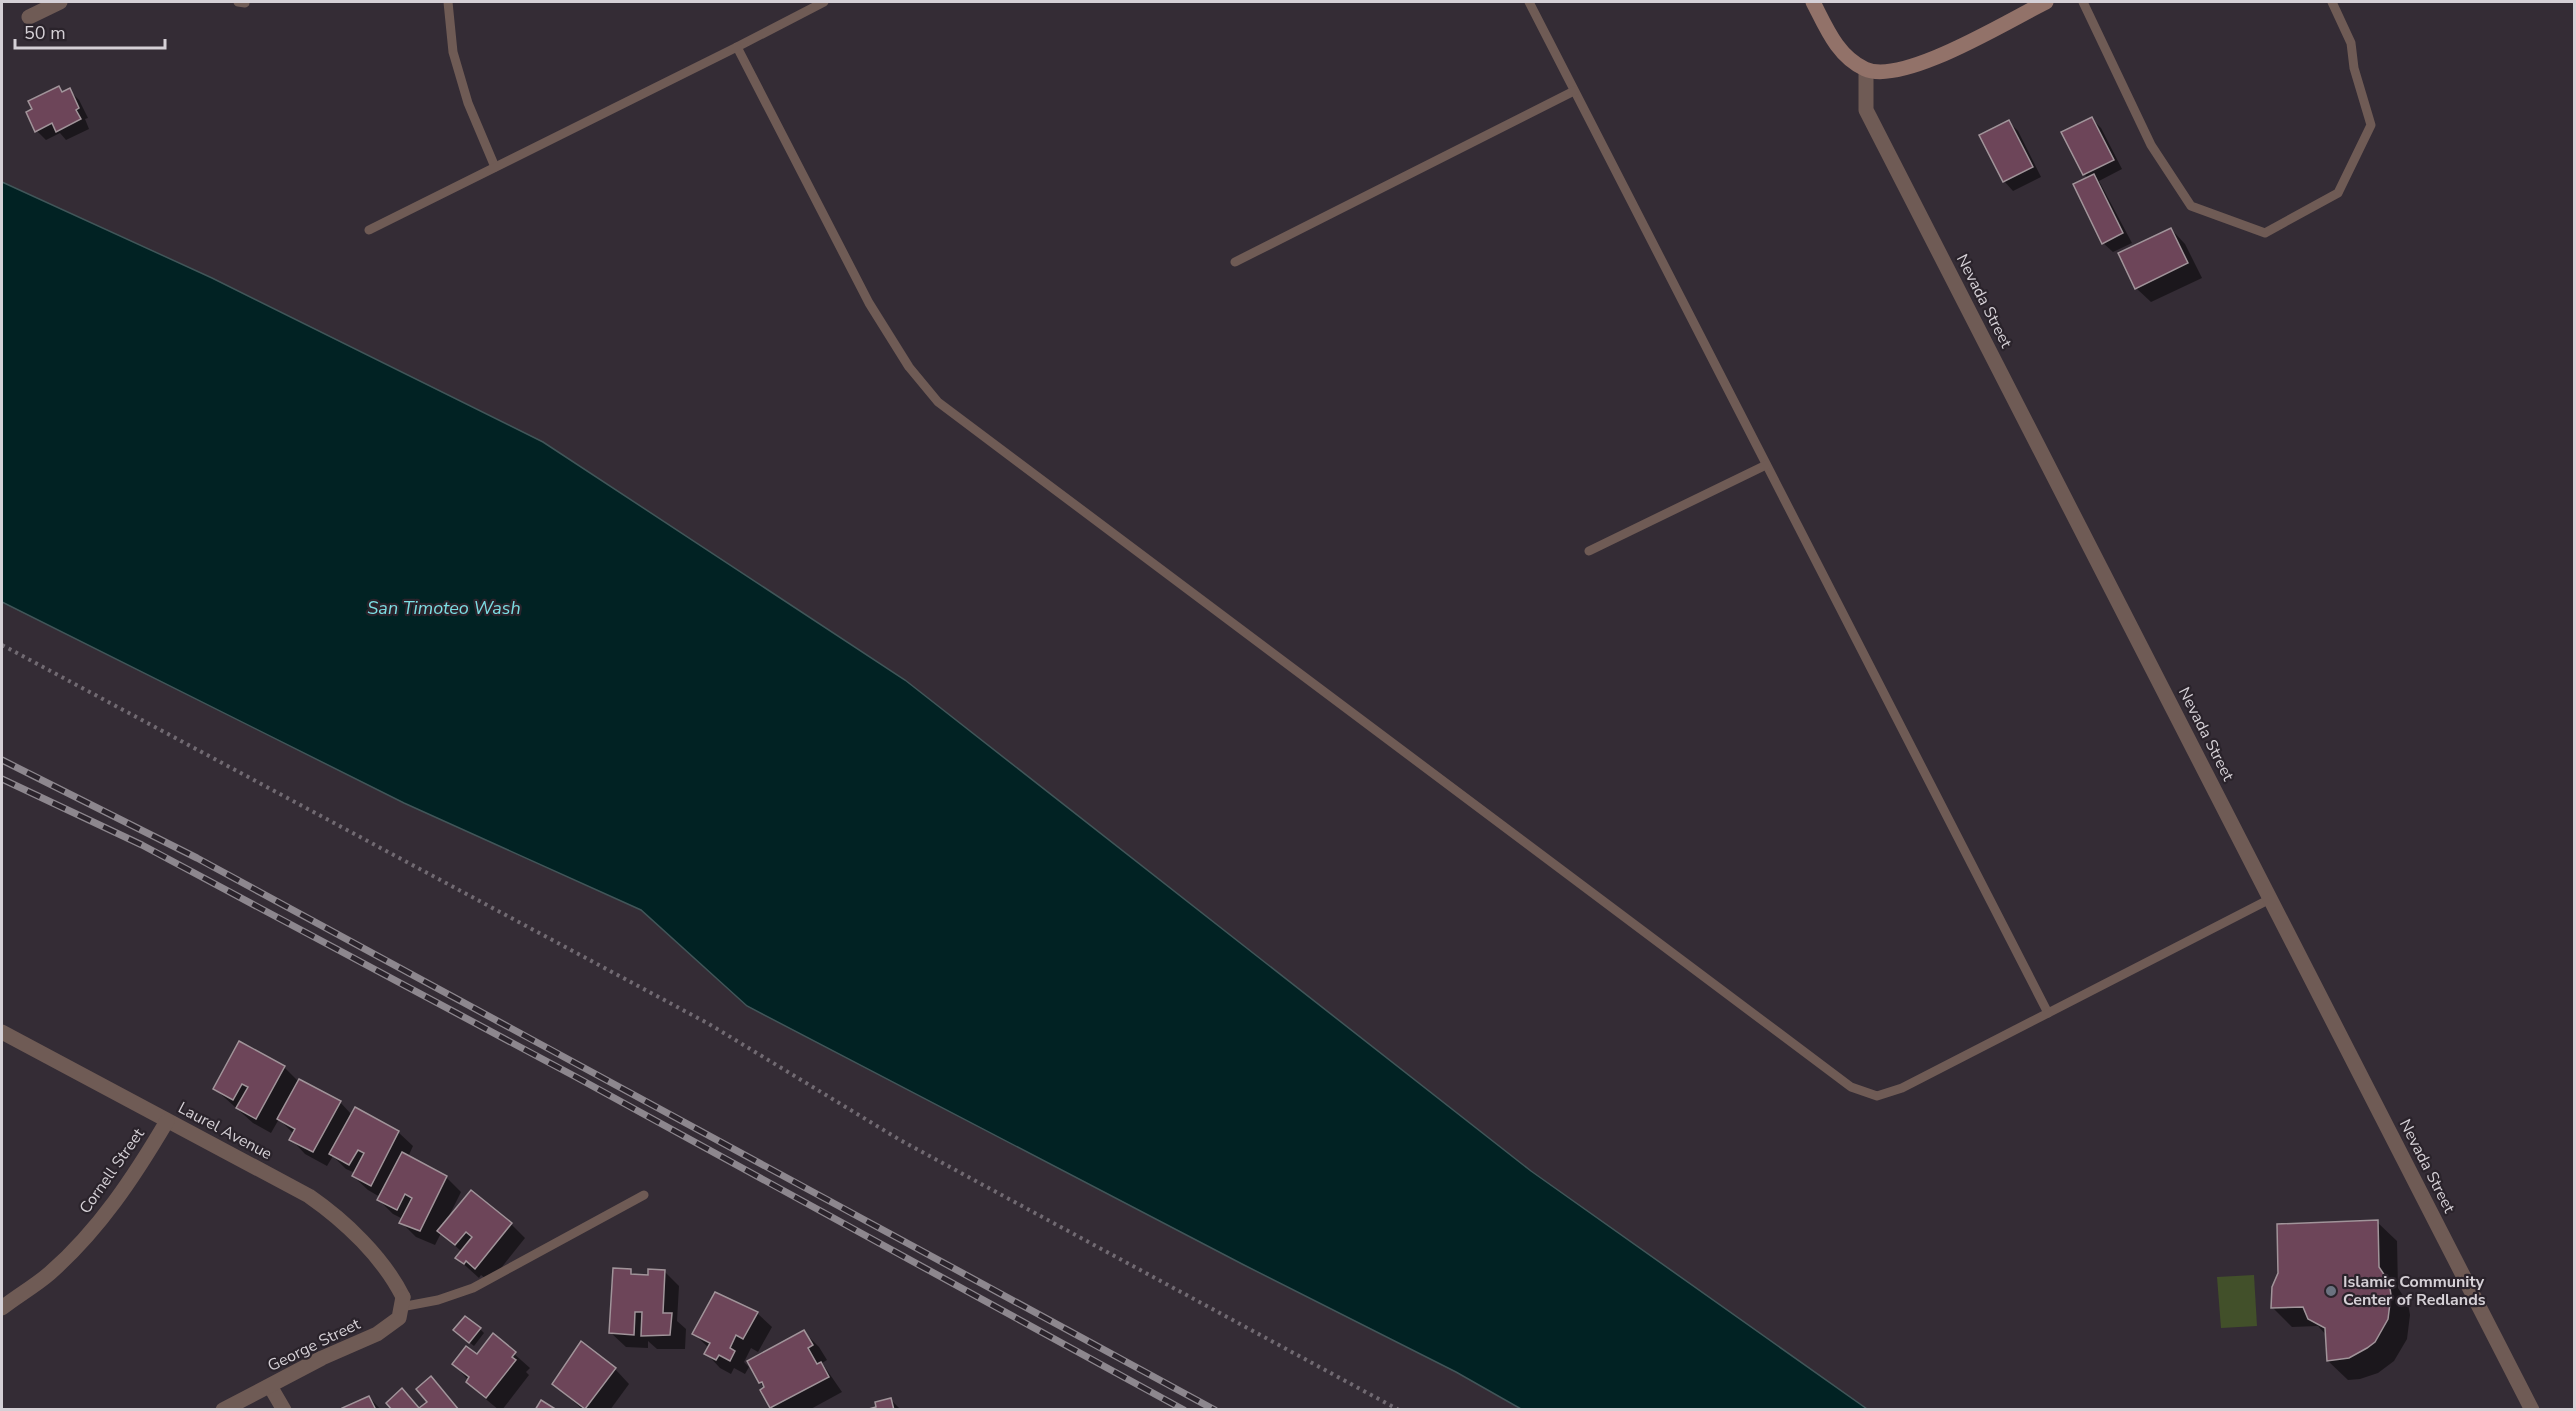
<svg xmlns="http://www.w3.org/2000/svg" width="2576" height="1411" font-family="'Nunito Sans',sans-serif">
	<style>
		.green { fill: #42502a }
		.water { fill: #012223; stroke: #415659; stroke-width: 1.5 }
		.shadow { fill: #0007 }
		.building { fill: #6d4559; stroke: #a1949a; stroke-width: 1.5 }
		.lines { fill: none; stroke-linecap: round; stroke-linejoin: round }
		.path { stroke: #716a72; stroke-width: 4; stroke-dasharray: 3 4.5; stroke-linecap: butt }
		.service { stroke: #6f5b55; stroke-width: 9 }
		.minor { stroke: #6f5b55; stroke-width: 15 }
		.tertiary { stroke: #6f5b55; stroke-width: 15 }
		.secondary { stroke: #927269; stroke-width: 15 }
		.rail-casing { stroke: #8d878e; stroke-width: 7 }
		.rail { stroke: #2a232b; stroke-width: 4.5; stroke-dasharray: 14; stroke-linecap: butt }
		.worship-dot { fill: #6b7280; stroke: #2a232b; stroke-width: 2 }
		.labels { text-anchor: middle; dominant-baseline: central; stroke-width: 4.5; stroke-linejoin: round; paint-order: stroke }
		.street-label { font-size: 16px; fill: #d5d0d6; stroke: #2a232b }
		.poi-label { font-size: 16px; font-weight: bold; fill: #d5d0d6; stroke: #2a232b; text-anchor: start }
		.water-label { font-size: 18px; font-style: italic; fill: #7cdde3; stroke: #2a232b }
	</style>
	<rect width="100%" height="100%" fill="#342c35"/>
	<!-- green -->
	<path class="green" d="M 2254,1275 L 2257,1326 L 2221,1328 L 2217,1277 Z"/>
	<!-- water -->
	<path class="water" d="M 2,182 L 212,278 L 543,442 L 905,680 L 1531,1171 L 1867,1409 L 1521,1409 L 1456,1372 L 1244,1265 L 747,1006 L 641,910 L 404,803 L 2,602 Z"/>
	<!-- shadow -->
	<g class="shadow">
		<path d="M 58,88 L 63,93 L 69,90 L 79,100 L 88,118 L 85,119 L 89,129 L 66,140 L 60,133 L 46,140 L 37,131 L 34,110 Z"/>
		<path d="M 2092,119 L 2101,128 L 2122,169 L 2099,181 L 2132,243 L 2113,252 L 2103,243 L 2088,178 L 2084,174 Z"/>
		<path d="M 2009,122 L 2018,131 L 2041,177 L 2013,191 L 2004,181 Z"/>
		<path d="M 2171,229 L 2185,244 L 2202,278 L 2151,302 L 2136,288 Z"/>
		<path d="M 284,1067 L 299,1082 L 340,1102 L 352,1115 L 398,1132 L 413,1146 L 408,1157 L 447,1178 L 461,1192 L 447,1220 L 511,1224 L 525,1238 L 490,1282 L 481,1275 L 479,1278 L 457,1258 L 462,1252 L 441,1233 L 435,1245 L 416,1237 L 401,1222 L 403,1219 L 393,1214 L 379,1200 L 380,1197 L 368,1190 L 353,1176 L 355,1173 L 346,1169 L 333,1156 L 327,1166 L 305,1154 L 291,1139 L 294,1134 L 279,1119 L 271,1133 L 253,1123 L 215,1089 Z"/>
		<path d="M 2377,1222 L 2397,1241 L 2398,1288 L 2408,1303 L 2410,1315 L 2407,1339 L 2394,1361 L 2378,1373 L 2360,1379 L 2348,1380 L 2328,1361 L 2327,1336 L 2318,1326 L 2292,1327 L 2272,1307 Z"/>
		<path d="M 630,1271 L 635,1276 L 649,1277 L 665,1272 L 679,1286 L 677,1321 L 686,1329 L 685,1349 L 657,1349 L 648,1341 L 648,1348 L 626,1347 L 611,1333 Z"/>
		<path d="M 757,1313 L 772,1327 L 758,1352 L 751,1348 L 744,1362 L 749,1367 L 745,1374 L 734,1368 L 731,1374 L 720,1368 L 706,1353 L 709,1348 L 694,1334 Z"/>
		<path d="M 480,1329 L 484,1333 L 474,1346 L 459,1334 Z"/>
		<path d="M 804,1332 L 819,1347 L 827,1360 L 822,1363 L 842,1392 L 809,1410 L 774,1410 L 762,1390 L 766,1388 L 760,1383 Z"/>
		<path d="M 493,1335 L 530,1368 L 526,1372 L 529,1375 L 502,1410 L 499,1410 L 482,1396 L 454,1364 L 477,1356 Z"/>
		<path d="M 615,1369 L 629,1384 L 610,1410 L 583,1410 L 554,1384 Z"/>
		<path d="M 369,1397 L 381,1410 L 345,1410 Z"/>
		<path d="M 891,1400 L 901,1410 L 872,1410 Z"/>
	</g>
	<!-- building -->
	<g class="building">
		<path d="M 59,86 L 62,92 L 70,88 L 79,108 L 76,110 L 81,119 L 56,132 L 52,123 L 35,132 L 26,112 L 32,109 L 28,101 Z"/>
		<path d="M 2092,117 L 2114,160 L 2083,175 L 2061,132 Z"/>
		<path d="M 2009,120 L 2033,167 L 2003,182 L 1979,135 Z"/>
		<path d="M 2094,174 L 2123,233 L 2102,244 L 2073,184 Z"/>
		<path d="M 2171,228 L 2188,263 L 2135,289 L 2118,253 Z"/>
		<path d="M 239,1041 L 285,1066 L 256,1119 L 236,1108 L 248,1087 L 242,1084 L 233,1100 L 213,1089 Z"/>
		<path d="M 299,1079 L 341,1101 L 313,1152 L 289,1140 L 295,1129 L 277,1119 Z"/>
		<path d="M 355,1107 L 399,1131 L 371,1186 L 352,1176 L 364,1153 L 358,1150 L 349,1165 L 329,1154 Z"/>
		<path d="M 402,1152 L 447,1176 L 420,1231 L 399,1223 L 412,1198 L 405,1194 L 397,1210 L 377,1200 Z"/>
		<path d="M 471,1190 L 512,1223 L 475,1269 L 466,1261 L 464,1264 L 455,1258 L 472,1237 L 466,1232 L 455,1245 L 437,1231 Z"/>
		<path d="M 2378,1220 L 2379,1267 L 2389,1282 L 2391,1295 L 2388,1319 L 2375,1342 L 2367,1348 L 2349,1358 L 2327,1361 L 2325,1328 L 2308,1319 L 2303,1307 L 2271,1308 L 2272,1287 L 2278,1273 L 2277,1224 Z"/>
		<path d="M 613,1268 L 631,1269 L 631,1274 L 648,1275 L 648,1269 L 665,1270 L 663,1313 L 672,1313 L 670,1335 L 641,1336 L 642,1312 L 635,1312 L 634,1335 L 609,1333 Z"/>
		<path d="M 715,1292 L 758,1312 L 743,1339 L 736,1335 L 730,1348 L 735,1351 L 730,1361 L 719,1355 L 716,1360 L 704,1354 L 710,1343 L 692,1334 Z"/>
		<path d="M 465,1316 L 481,1328 L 469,1343 L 453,1330 Z"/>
		<path d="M 804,1330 L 813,1345 L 808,1348 L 817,1364 L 821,1362 L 829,1377 L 770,1408 L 760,1390 L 764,1387 L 762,1382 L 759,1383 L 747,1361 Z"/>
		<path d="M 493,1333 L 516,1352 L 512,1357 L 516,1360 L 486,1398 L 466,1382 L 469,1377 L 452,1364 L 466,1346 L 477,1354 Z"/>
		<path d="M 581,1341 L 616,1368 L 585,1409 L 552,1384 Z"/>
		<path d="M 431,1376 L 459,1410 L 392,1410 L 386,1403 L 402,1388 L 419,1408 L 427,1402 L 416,1389 Z"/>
		<path d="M 369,1396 L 376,1410 L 343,1410 L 342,1408 Z"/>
		<path d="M 891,1398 L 894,1410 L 865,1410 L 876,1407 L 875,1402 Z"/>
		<path d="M 541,1400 L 557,1410 L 535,1410 Z"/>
	</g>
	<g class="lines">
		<!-- path -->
		<path class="path" d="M 2,645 L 709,1024 L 900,1140 L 1399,1410"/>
		<!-- service -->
		<g class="service">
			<path d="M 238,2 L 245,3"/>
			<path d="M 448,2 L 453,52 L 468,103 L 495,167"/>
			<path d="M 1529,2 L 2048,1013"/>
			<path d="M 2083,2 L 2151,145 L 2191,206 L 2265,233 L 2338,193 L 2371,125 L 2354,68 L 2351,43 L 2332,2"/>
			<path d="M 737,47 L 824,2"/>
			<path d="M 369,230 L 737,47 L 869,303 L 909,367 L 938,402 L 1851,1087 L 1877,1096 L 1902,1088 L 2270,899"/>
			<path d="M 1235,262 L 1574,91"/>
			<path d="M 1589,551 L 1766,465"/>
			<path d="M 401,1307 L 438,1300 L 473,1288 L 644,1195"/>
		</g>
		<!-- minor -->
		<g class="minor">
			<path d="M 29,17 L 60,2"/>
			<path d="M 1866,70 L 1866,110 L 2532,1410"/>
			<path d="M 2,1032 L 309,1196 C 345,1221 383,1257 403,1297"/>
			<path d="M 2,1308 C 17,1296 35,1286 50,1273 C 99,1230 134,1177 167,1121"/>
			<path d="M 270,1386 L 284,1410"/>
		</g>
		<!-- tertiary -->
		<path class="tertiary" d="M 223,1410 L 322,1358 L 377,1334 L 399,1318 L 403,1297"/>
		<!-- secondary -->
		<path class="secondary" d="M 1813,2 C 1826,27 1837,56 1865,69 C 1903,86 2009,20 2046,2"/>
		<!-- rail casing -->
		<g class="rail-casing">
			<g id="rail">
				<path d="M 2,760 L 197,858 L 1215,1410"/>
				<path d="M 2,779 L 142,845 L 576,1077 L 1184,1410"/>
			</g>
		</g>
		<!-- rail -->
		<use href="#rail" class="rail"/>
	</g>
	<!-- markers -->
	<circle class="worship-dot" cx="2331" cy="1291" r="6"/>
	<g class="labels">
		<!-- street labels -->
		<g class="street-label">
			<text transform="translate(1984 301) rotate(63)">Nevada Street</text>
			<text transform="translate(2206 734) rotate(63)">Nevada Street</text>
			<text transform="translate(225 1131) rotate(28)">Laurel Avenue</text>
			<text transform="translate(2427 1166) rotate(63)">Nevada Street</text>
			<text transform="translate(112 1171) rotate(-55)">Cornell Street</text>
			<text transform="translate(314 1345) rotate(-26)">George Street</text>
		</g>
		<!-- poi labels -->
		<g class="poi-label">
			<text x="2343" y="1282">Islamic Community<tspan x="2343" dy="18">Center of Redlands</tspan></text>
		</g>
		<!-- water labels -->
		<g class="water-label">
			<text x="444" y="608">San Timoteo Wash</text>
		</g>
	</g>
	<!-- border -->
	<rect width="2576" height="1411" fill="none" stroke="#d5d0d6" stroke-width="6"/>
	<!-- scale -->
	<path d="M15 39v9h150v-9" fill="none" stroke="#d5d0d6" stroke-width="3"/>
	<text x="24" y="39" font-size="18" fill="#d5d0d6" stroke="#2a232b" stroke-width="4.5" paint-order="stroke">50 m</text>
</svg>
